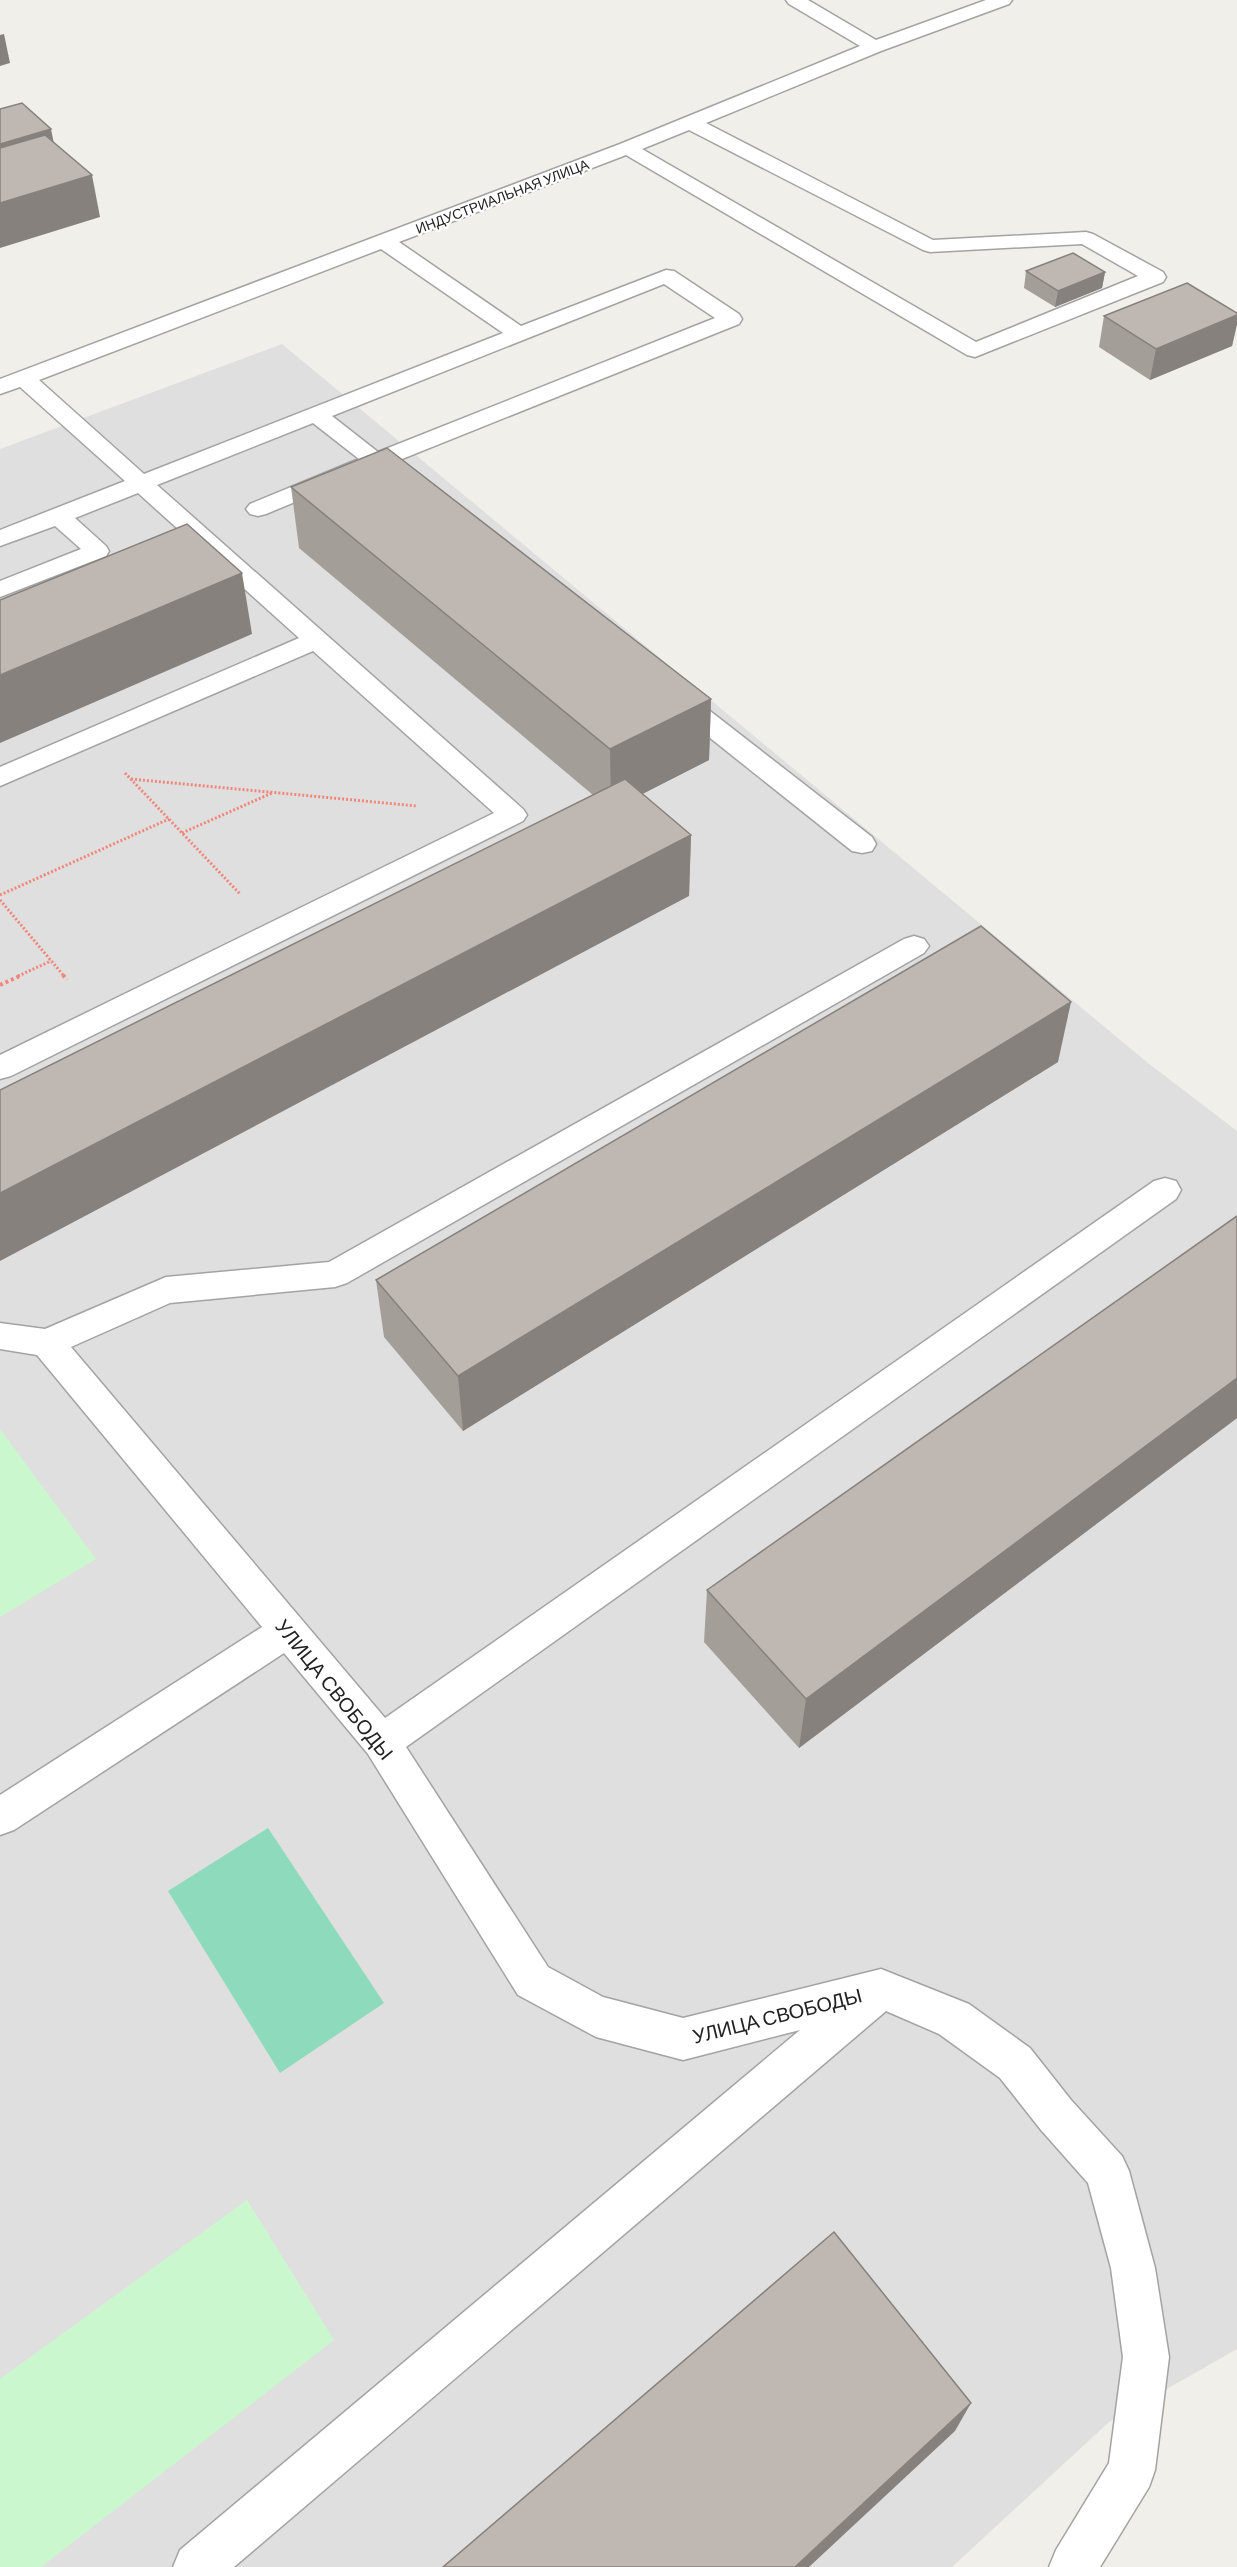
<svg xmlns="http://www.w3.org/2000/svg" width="1237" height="2567" font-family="Barlow,sans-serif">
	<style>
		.residential { fill: #e0dfdf }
		.park { fill: #cbf7ce }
		.pitch { fill: #8ddabd }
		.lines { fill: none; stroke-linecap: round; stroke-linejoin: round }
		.minor-casing { stroke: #a3a3a3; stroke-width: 3 }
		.path-far1 { stroke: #f1877a; stroke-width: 3; stroke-dasharray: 2 2; stroke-linecap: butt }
		.path { stroke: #f1877a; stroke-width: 4; stroke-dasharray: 3 3; stroke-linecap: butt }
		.minor { fill: #fff; fill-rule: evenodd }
		.wall { fill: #a49e99 }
		.shaded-wall { fill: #86817d }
		.building { fill: #bfb8b2; stroke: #86817d; stroke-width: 1.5 }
		.labels { text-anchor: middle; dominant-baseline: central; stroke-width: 4.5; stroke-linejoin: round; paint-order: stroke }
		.far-street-label { font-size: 14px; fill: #222; stroke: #fff }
		.near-street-label { font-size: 20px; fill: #222; stroke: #fff }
	</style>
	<rect width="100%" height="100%" fill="#f1efe9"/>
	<!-- residential -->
	<path class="residential" d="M 282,344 L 1148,1063 L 1237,1131 L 1237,2349 L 1109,2422 L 952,2567 L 0,2567 L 0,449 Z"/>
	<!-- park -->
	<g class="park">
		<path d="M 0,1429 L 96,1559 L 0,1617 Z"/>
		<path d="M 247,2200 L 334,2340 L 41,2567 L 0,2567 L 0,2379 Z"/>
	</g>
	<!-- pitch -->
	<path class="pitch" d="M 268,1828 L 384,2003 L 280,2073 L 168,1891 Z"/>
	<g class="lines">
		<!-- minor casing -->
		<g class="minor-casing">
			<g id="minor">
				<path d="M 786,0 L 808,0 L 876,40 L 986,0 L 1012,0 L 1009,4 L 881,51 L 706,123 L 933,240 L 1086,232 L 1093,234 L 1163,272 L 1166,277 L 1163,282 L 975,357 L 967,355 L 626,155 L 399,242 L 521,326 L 666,270 L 674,271 L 739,314 L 742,319 L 739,324 L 392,463 L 405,475 L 401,480 C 388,483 382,478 372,470 L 266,514 L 258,516 L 250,514 L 246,509 L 250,504 L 359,459 L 313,423 L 157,485 L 523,809 L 527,815 L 523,821 L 11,1076 L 0,1079 L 0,1055 L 494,813 L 313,651 L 0,786 L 0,767 L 299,638 L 138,493 L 75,518 L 106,546 L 109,551 L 106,556 L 0,597 L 0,581 L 81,549 L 55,526 L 0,546 L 0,530 L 125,481 L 20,387 L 0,394 L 0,379 L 620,144 L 860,46 L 789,4 ZM 689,130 L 923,250 L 930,252 L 1082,244 L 1138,276 L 976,342 L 642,149 ZM 381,249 L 503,333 L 144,474 L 39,380 ZM 664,284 L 715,318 L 378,452 L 332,416 Z"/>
				<path d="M 674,688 L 683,690 L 872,837 L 876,844 L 872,851 L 862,853 L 852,851 L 665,702 L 661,696 L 665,690 Z"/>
				<path d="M 914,936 L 924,939 L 929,946 L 924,953 L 347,1283 L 335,1287 L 170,1303 L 71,1347 L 385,1718 L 1154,1181 L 1165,1178 L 1176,1181 L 1181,1190 L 1176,1199 L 406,1747 L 548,1967 L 603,1997 L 683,2018 L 881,1969 L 969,2004 L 1030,2048 L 1071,2100 L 1122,2156 L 1129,2171 L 1155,2268 L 1169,2357 L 1155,2470 L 1149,2487 L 1100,2567 L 1049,2567 L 1056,2550 L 1109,2463 L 1123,2357 L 1111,2268 L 1088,2183 L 1041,2130 L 1000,2078 L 939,2034 L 886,2011 L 234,2567 L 173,2567 L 180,2550 L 800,2030 L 683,2060 L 596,2037 L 518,1995 L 368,1754 L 284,1653 L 14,1830 L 0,1835 L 0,1795 L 262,1627 L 37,1355 L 0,1349 L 0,1323 L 45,1329 L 166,1277 L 329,1262 L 904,939 Z"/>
			</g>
		</g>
		<!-- path-far1 -->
		<g class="path-far1">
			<path d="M 125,773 L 240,894"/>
			<path d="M 131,779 L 417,806"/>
			<path d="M 182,833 L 272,793"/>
			<path d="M 0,895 L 169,819"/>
			<path d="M 0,900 L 64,976"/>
			<path d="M 18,976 L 51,961"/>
		</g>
		<!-- path -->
		<g class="path">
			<path d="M 63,975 L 67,980"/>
			<path d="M 0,985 L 22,975"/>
		</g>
		<!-- minor -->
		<use href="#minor" class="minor"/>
	</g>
	<!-- wall -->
	<g class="wall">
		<path d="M 1026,271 L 1105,272 L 1102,288 L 1055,307 L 1024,288 Z"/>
		<path d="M 1237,313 L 1237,324 L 1232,346 L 1150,380 L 1099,347 L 1104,316 Z"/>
		<path d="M 291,487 L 711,699 L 709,760 L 642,794 L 691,835 L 689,896 L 593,795 L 299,548 Z"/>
		<path d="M 1058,1062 L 463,1431 L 384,1337 L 376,1280 Z"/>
		<path d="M 1237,1216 L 1237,1418 L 799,1748 L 704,1642 L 707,1590 Z"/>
	</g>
	<!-- shaded-wall -->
	<g class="shaded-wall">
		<path d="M 4,34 L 10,63 L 0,66 L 0,35 Z"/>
		<path d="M 51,129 L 57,159 L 0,176 L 0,144 Z"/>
		<path d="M 92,175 L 100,217 L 0,248 L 0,203 Z"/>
		<path d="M 1105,272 L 1102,288 L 1055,307 L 1058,291 Z"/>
		<path d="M 1237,315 L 1237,324 L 1232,346 L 1150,380 L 1156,349 Z"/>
		<path d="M 242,573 L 252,634 L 0,743 L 0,675 Z"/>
		<path d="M 711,699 L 709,760 L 611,810 L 610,749 Z"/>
		<path d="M 691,835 L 689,896 L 0,1261 L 0,1193 Z"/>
		<path d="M 1071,1002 L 1058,1062 L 463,1431 L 458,1376 Z"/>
		<path d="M 1237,1378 L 1237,1418 L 799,1748 L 806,1699 Z"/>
		<path d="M 971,2403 L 955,2431 L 809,2567 L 795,2567 Z"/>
	</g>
	<!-- building -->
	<g class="building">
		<path d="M 22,103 L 51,129 L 0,144 L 0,109 Z"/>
		<path d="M 45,135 L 92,175 L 0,203 L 0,148 Z"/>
		<path d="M 1073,253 L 1105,272 L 1058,291 L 1026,271 Z"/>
		<path d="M 1187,283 L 1237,313 L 1237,315 L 1156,349 L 1104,316 Z"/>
		<path d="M 387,448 L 711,699 L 610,749 L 291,487 Z"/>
		<path d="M 187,524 L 242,573 L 0,675 L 0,600 Z"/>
		<path d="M 625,779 L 691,835 L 0,1193 L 0,1090 Z"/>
		<path d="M 981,926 L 1071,1002 L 458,1376 L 376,1280 Z"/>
		<path d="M 1237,1216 L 1237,1378 L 806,1699 L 707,1590 Z"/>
		<path d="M 834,2232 L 971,2403 L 795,2567 L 443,2567 Z"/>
	</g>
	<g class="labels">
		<!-- far-street labels -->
		<g class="far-street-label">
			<text transform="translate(502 196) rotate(-21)">ИНДУСТРИАЛЬНАЯ УЛИЦА</text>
		</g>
		<!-- near-street labels -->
		<g class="near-street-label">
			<text transform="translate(335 1689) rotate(51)">УЛИЦА СВОБОДЫ</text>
			<text transform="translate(777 2015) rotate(-14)">УЛИЦА СВОБОДЫ</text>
		</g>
	</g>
</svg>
